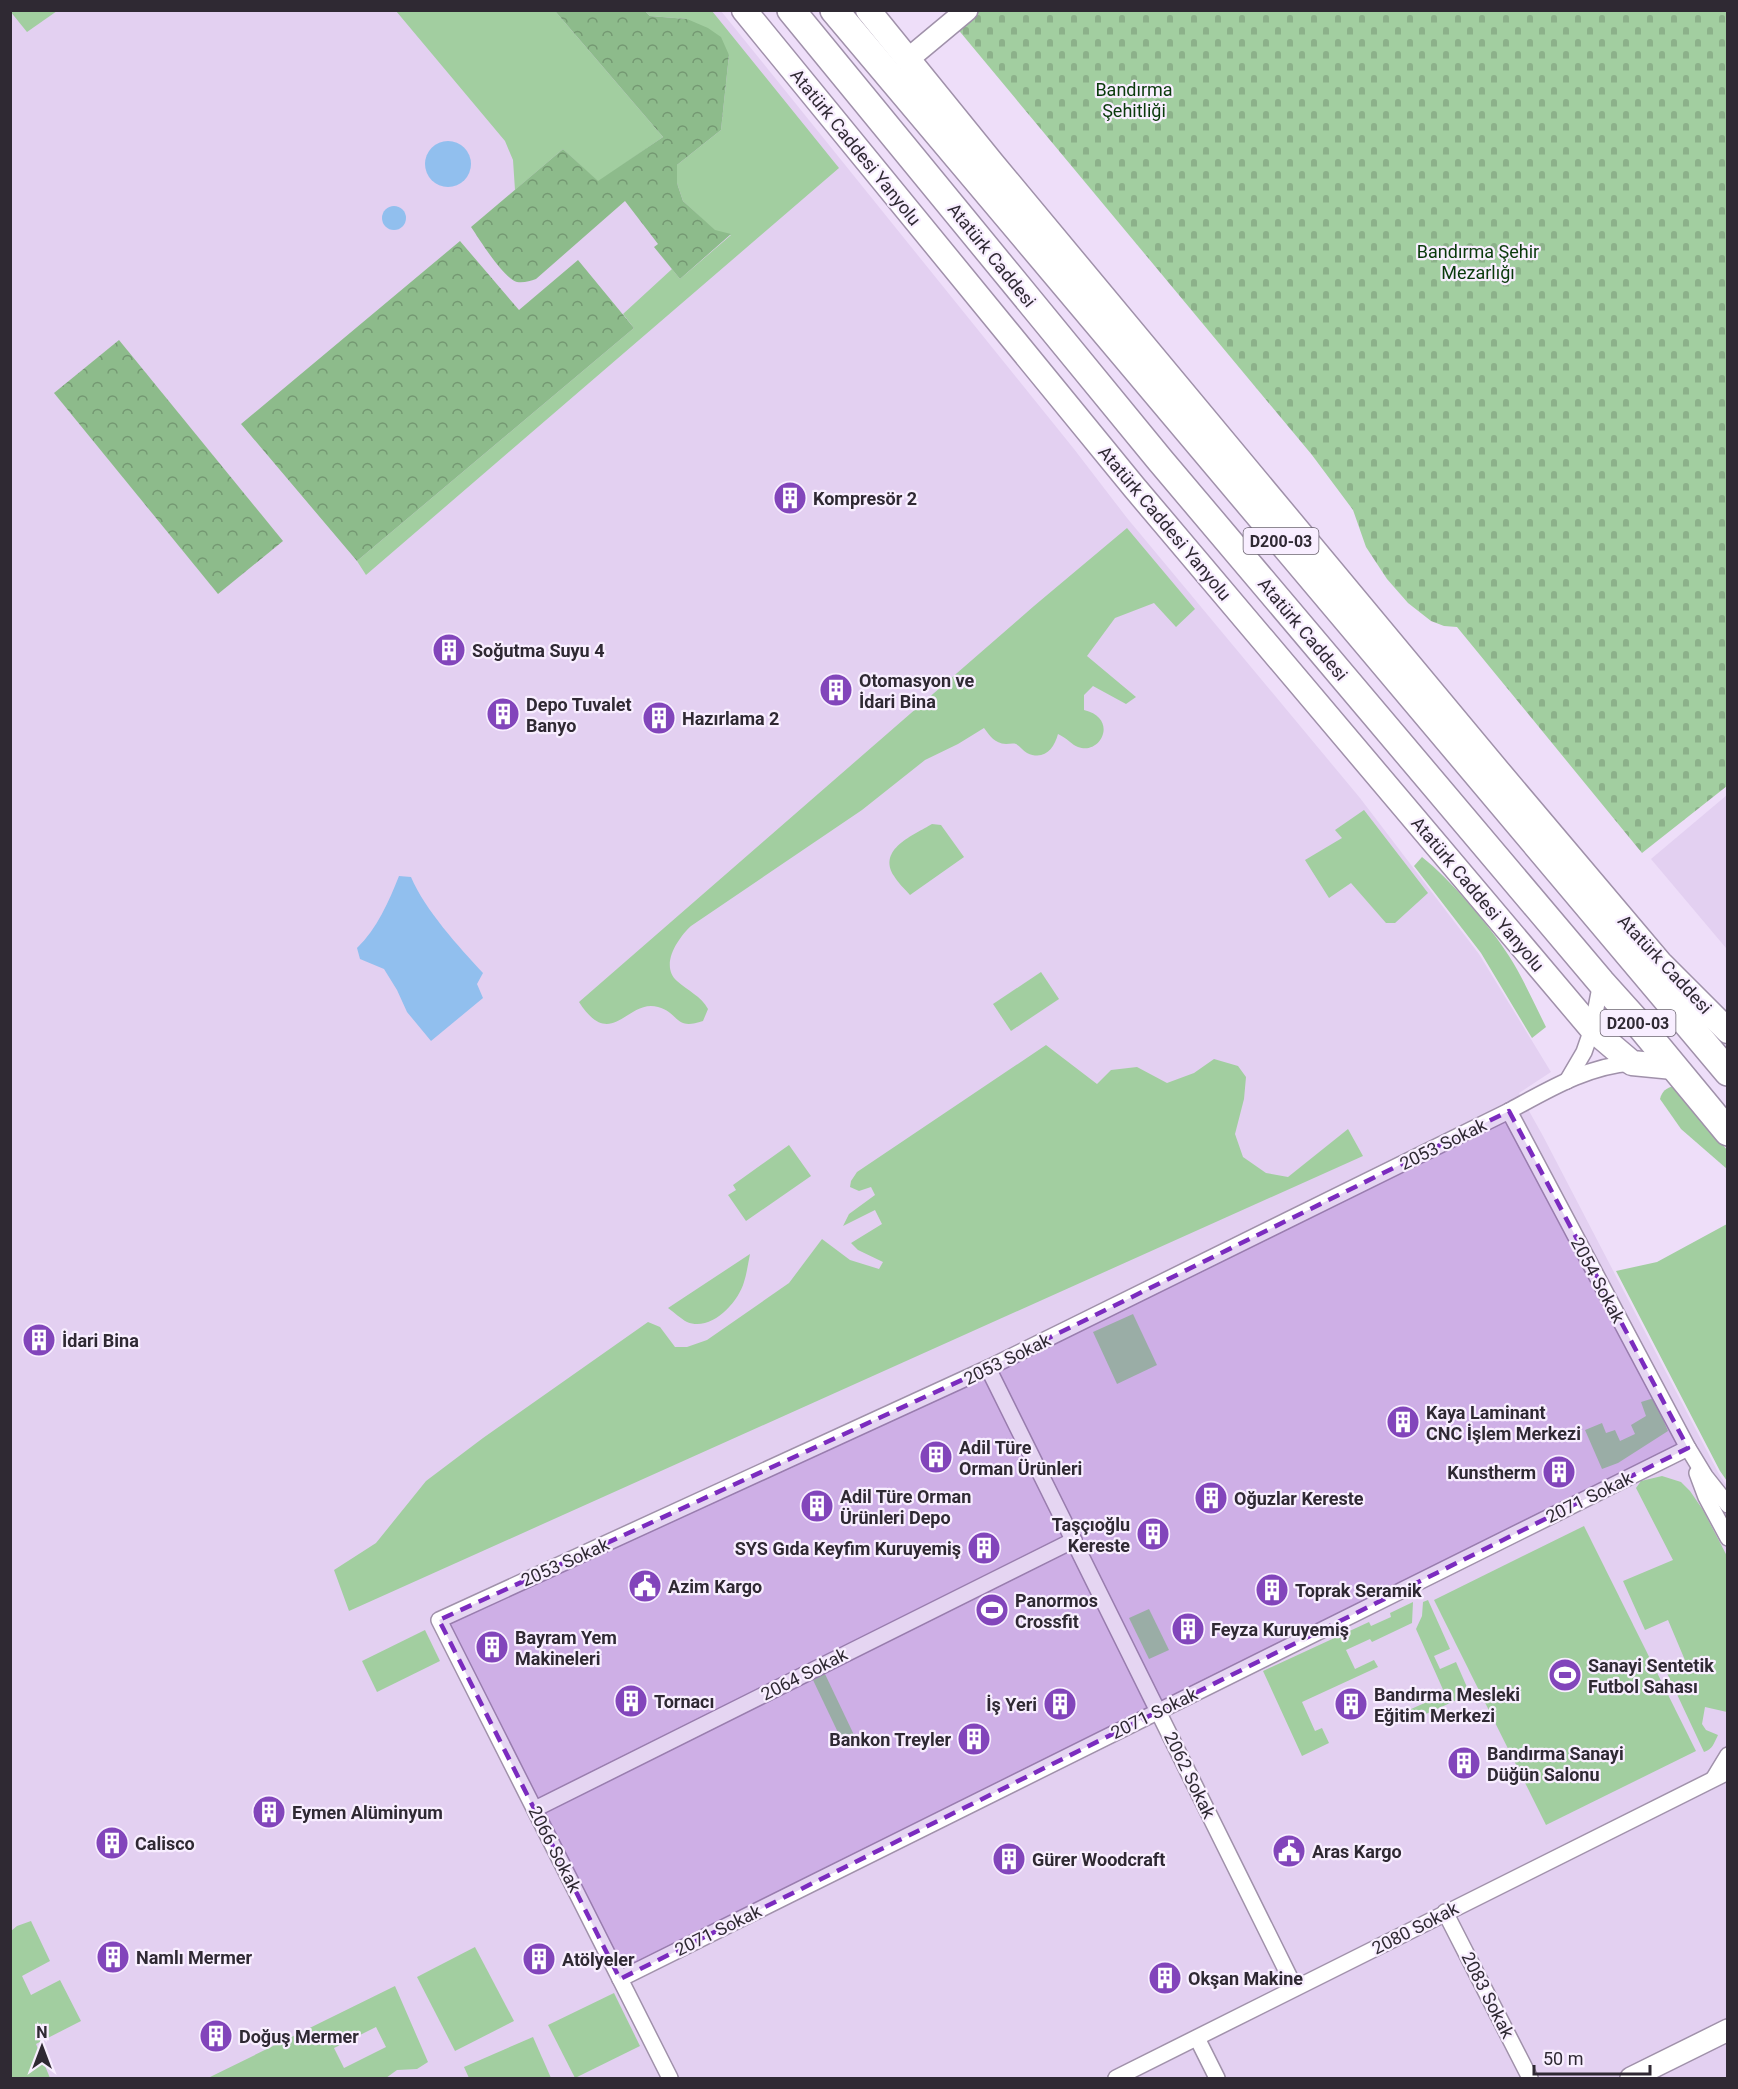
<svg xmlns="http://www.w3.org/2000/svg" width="1738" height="2089" font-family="Roboto,sans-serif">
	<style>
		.built { fill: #e3d0f1 }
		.green { fill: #a2cea0; fill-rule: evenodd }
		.forest { fill: url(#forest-crowns) }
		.cemetery { fill: url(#cemetery-stones) }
		.water { fill: #91bfee }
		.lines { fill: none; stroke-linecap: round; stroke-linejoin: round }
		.street-casing { stroke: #a091aa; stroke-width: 18 }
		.secondary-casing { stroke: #a091aa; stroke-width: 24 }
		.primary-casing { stroke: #a091aa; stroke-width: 27 }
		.highway-casing { stroke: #a091aa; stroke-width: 30 }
		.street { stroke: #fff; stroke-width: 15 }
		.secondary { stroke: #fff; stroke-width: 21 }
		.primary { stroke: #fff; stroke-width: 24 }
		.highway { stroke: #fff; stroke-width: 27 }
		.marked { fill: #7b2cbf; fill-opacity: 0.2; stroke: #7b2cbf; stroke-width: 4.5; stroke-dasharray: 12 8; stroke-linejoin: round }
		.labels { text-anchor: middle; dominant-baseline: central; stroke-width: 4.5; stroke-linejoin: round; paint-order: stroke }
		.shield { fill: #f8eeff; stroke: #6b6470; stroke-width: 1.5 }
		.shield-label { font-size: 16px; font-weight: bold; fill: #2f2933 }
		.park-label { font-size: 18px; fill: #093a0b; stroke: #f8eeff }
		.street-label { font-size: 18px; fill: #2f2933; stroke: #f8eeff }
		.poi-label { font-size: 18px; font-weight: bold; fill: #2f2933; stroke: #f8eeff; text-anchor: start }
	</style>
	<defs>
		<pattern id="forest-crowns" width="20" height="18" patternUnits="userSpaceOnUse" patternTransform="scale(1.5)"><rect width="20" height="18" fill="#8dbb8b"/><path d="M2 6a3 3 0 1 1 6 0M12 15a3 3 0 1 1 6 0" fill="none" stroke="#749872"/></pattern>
		<pattern id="cemetery-stones" width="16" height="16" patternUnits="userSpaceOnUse" patternTransform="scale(1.5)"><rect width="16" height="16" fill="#a2cea0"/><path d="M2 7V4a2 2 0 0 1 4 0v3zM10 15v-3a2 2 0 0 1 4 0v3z" fill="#8cb18a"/></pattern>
	</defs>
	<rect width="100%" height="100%" fill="#eedef9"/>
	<!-- built -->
	<g class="built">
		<path d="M 11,11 L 721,11 L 1074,449 L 1127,518 L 1360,798 L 1479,954 L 1551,1072 L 1519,1093 L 1543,1136 L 1719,1474 L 1727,1486 L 1727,2078 L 11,2078 Z"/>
		<path d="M 1727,795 L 1728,947 L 1726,948 L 1651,859 Z"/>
	</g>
	<!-- green -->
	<g class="green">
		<path d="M 10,11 L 11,10 L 57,11 L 27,32 Z"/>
		<path d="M 396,11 L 555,11 L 663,137 L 598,182 L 563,149 L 515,190 L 513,160 L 505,141 Z"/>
		<path d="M 645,11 L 712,11 L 839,168 L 366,575 L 357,561 L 634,328 L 623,314 L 672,269 L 680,279 L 731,235 L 715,231 L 683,201 L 677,183 L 677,165 L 721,130 L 729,55 L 687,19 L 650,16 Z"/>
		<path d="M 1127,528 L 1195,609 L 1176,627 L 1154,603 L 1115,618 L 1087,656 L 1136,697 L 1126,704 L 1093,686 L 1084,695 L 1084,710 C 1119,718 1101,756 1078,747 C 1072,745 1067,738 1058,734 C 1054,749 1044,761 1027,753 C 1023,751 1020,746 1016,744 C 1013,743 1009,744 1006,744 C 994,743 991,737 984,728 L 958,744 L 925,760 L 862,810 L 691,926 C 679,937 659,965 677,981 C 688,991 701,996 708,1009 L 703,1021 C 674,1031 680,1013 658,1007 C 627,998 612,1053 579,1002 L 1034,606 Z"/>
		<path d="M 1364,810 L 1428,893 L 1395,923 L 1386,923 L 1351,883 L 1329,898 L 1305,860 L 1342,838 L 1335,830 Z"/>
		<path d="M 932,824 L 941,825 L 964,857 L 910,895 C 905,889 898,883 894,876 C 877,849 914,835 932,824 Z"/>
		<path d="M 1422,857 C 1450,879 1490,926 1509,956 C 1523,978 1534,1003 1546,1027 L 1532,1038 L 1481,953 L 1414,866 Z"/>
		<path d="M 1041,972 L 1059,999 L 1011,1031 L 993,1004 Z"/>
		<path d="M 1046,1045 L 1097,1084 L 1111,1070 L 1137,1067 L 1167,1083 L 1194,1073 L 1214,1059 L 1238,1066 L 1246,1077 L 1244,1099 L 1235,1134 L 1243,1157 L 1266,1173 L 1288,1177 L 1348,1129 L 1363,1156 L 349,1611 L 334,1570 L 376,1543 L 426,1481 L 483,1438 L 648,1322 L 660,1327 L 675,1347 L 687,1347 L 707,1340 L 789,1283 L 822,1239 L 850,1260 L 879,1269 L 883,1262 L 858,1250 L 851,1243 L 882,1224 L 875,1210 L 843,1226 L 849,1214 L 875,1195 L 871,1187 L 859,1191 L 850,1187 L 851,1181 L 857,1172 Z"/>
		<path d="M 1674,1086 L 1727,1150 L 1727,1169 L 1681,1129 L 1660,1099 C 1662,1091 1666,1088 1674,1086 Z"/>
		<path d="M 789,1145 L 811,1176 L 746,1221 L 728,1195 L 736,1190 L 733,1185 Z"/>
		<path d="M 1727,1224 L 1727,1481 L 1720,1471 L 1616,1271 L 1657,1262 Z"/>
		<path d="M 750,1254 C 748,1263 747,1273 744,1282 C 738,1303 711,1332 687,1322 C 681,1319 674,1312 668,1308 Z"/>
		<path d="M 1133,1314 L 1157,1365 L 1117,1384 L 1093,1332 Z"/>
		<path d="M 1654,1398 L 1668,1431 L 1618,1463 L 1602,1469 L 1585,1430 L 1602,1423 L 1606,1433 L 1615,1430 L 1620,1441 L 1635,1434 L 1631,1425 L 1646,1416 L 1641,1402 Z"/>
		<path d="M 1662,1476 L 1681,1482 L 1690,1491 L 1703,1510 L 1727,1556 L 1727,1712 L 1705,1707 L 1702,1724 L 1706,1730 L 1718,1735 C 1714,1743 1713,1749 1704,1752 L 1667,1673 L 1687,1665 L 1668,1620 L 1645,1630 L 1623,1581 L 1673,1560 L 1636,1488 L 1641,1481 Z"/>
		<path d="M 1584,1526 L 1696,1751 L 1546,1825 L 1434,1600 Z"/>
		<path d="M 1428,1600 L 1450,1649 L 1434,1656 L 1440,1669 L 1456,1662 L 1470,1694 L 1406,1723 L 1402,1713 L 1445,1694 L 1416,1629 L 1422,1616 L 1423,1602 Z"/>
		<path d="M 1413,1602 L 1412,1623 L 1372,1642 L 1370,1639 L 1346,1650 L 1355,1669 L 1374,1660 L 1378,1667 L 1302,1702 L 1315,1731 L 1322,1728 L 1329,1743 L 1302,1756 L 1263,1671 L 1369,1622 L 1371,1626 L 1391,1617 L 1390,1613 Z"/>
		<path d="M 1149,1609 L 1169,1650 L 1149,1659 L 1129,1618 Z"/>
		<path d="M 425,1630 L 440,1661 L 377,1692 L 362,1661 Z"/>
		<path d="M 825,1674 L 855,1737 L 843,1743 L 813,1680 Z"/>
		<path d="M 31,1921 L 50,1961 L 22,1976 L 31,1995 L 60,1980 L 81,2021 L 36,2044 L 50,2078 L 11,2078 L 11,1931 L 17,1926 Z"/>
		<path d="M 475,1947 L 514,2021 L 455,2051 L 417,1977 Z"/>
		<path d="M 395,1986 L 428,2062 L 417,2069 L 397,2070 L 386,2078 L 208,2078 ZM 376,2027 L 386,2047 L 344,2068 L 334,2048 Z"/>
		<path d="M 614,1993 L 640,2046 L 575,2078 L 548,2025 Z"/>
		<path d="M 533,2037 L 551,2078 L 469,2078 L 464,2067 Z"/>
	</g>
	<!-- forest -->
	<g class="forest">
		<path d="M 555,11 L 645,11 L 650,16 L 687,19 L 708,28 L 721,37 L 729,55 L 721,130 L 677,165 L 677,183 L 683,201 L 715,230 L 731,234 L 680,279 L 654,247 L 658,244 L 625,201 L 536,279 C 530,281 524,283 517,282 C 503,278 480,240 471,227 L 563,149 L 598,181 L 663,137 Z"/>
		<path d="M 460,241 L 519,310 L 578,260 L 634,328 L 357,561 L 241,424 Z"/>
		<path d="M 119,340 L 283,541 L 218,594 L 54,393 Z"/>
	</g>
	<!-- cemetery -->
	<path class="cemetery" d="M 976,10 L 1727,11 L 1727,786 L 1642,853 L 1457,627 L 1444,626 L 1431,621 L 1408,603 L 1387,579 L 1366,547 L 1353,510 L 1312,455 L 956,27 Z"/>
	<!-- water -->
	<g class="water">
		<circle cx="448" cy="164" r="23"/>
		<circle cx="394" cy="218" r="12"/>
		<path d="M 399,876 L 411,877 C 425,910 459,947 483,973 L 477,984 L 483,998 L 431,1041 L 407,1012 L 397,990 L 384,969 L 360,959 L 357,948 C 377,929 389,901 399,876 Z"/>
	</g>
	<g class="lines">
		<!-- street casing -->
		<g class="street-casing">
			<g id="street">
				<path d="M 1567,1081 L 1584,1052 L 1592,1029 L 1601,982"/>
				<path d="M 1509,1111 L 1688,1448 L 1705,1476 L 1728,1505"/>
				<path d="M 988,1368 L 1295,1988"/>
				<path d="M 1697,1473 L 1706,1497 L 1728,1538"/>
				<path d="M 1714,1778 L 1728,1755"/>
				<path d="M 535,1809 L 1074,1540"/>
				<path d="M 1445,1912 L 1530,2078"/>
				<path d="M 620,1979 L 1688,1448"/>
				<path d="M 1197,2038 L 1217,2078"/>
				<path d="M 670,2078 L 439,1620 L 988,1368 L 1509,1111 C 1548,1090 1587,1066 1632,1063"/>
				<path d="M 1116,2078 L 1728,1772"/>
			</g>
		</g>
		<!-- secondary casing -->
		<g class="secondary-casing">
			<g id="secondary">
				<path d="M 907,60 L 967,10"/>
				<path d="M 1631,2078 L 1728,2030"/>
			</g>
		</g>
		<!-- primary casing -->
		<g class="primary-casing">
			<g id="primary">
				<path d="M 744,10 L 1134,487 L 1592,1029 L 1632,1063 L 1673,1067"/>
				<path d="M 868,10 L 992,163 L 1502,776 L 1660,963 L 1728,1031"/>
			</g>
		</g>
		<!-- highway casing -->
		<g class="highway-casing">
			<g id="highway">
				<path d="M 791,10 L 1160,460 L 1601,982 L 1637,1022 L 1728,1132"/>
				<path d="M 834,10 L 1728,1072"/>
			</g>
		</g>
		<!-- street -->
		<use href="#street" class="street"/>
		<!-- secondary -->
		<use href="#secondary" class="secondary"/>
		<!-- primary -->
		<use href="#primary" class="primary"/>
		<!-- highway -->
		<use href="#highway" class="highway"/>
	</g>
	<!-- marked area -->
	<path class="marked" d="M 1509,1111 L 1688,1448 L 620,1979 L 439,1620 L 988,1368 Z"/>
	<!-- icons -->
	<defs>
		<g id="building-disc" transform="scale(1.725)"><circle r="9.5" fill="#8245bb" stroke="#f8eeff"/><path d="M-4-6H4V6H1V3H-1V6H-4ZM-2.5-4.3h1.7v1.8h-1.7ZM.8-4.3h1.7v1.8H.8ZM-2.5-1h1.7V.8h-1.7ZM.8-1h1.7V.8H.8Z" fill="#fff"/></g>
		<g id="civic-disc" transform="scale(1.725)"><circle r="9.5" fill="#8245bb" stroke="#f8eeff"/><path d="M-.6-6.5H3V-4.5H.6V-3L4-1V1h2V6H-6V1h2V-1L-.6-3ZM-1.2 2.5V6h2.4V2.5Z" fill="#fff"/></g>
		<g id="stadium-disc" transform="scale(1.725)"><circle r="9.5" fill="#8245bb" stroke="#f8eeff"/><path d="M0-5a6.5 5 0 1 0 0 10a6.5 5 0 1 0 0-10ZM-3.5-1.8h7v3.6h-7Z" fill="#fff"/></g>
	</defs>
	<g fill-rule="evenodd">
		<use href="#building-disc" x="790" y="498"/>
		<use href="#building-disc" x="449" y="650"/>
		<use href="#building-disc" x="836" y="690"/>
		<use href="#building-disc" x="503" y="714"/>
		<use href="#building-disc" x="659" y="718"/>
		<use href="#building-disc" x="39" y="1340"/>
		<use href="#building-disc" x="1403" y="1422"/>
		<use href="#building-disc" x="936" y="1457"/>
		<use href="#building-disc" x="1559" y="1472"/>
		<use href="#building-disc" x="1211" y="1498"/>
		<use href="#building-disc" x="817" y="1506"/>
		<use href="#building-disc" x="1153" y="1534"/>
		<use href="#building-disc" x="984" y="1548"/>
		<use href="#civic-disc" x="645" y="1586"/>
		<use href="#building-disc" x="1272" y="1590"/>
		<use href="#stadium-disc" x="992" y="1610"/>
		<use href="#building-disc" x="1188" y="1629"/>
		<use href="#building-disc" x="492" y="1647"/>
		<use href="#stadium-disc" x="1565" y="1675"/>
		<use href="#building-disc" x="631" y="1701"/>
		<use href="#building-disc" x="1060" y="1704"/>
		<use href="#building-disc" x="1351" y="1704"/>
		<use href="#building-disc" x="974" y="1739"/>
		<use href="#building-disc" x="1464" y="1763"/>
		<use href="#building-disc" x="269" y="1812"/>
		<use href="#building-disc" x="112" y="1843"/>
		<use href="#civic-disc" x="1289" y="1851"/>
		<use href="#building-disc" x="1009" y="1859"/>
		<use href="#building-disc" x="113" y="1957"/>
		<use href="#building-disc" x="539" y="1959"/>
		<use href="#building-disc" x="1165" y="1978"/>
		<use href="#building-disc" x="216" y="2036"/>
	</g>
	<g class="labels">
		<!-- shield labels -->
		<g class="shield">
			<rect x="1243.5" y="528" width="75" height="26" rx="4.5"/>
			<rect x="1600.5" y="1010" width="75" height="26" rx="4.5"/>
		</g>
		<g class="shield-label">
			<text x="1281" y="541">D200-03</text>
			<text x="1638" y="1023">D200-03</text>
		</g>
		<!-- park labels -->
		<g class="park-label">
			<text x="1134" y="89">Bandırma<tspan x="1134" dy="21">Şehitliği</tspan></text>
			<text x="1478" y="251">Bandırma Şehir<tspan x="1478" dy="21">Mezarlığı</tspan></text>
		</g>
		<!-- street labels -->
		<g class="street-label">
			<text transform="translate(856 147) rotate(51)">Atatürk Caddesi Yanyolu</text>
			<text transform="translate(992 255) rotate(51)">Atatürk Caddesi</text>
			<text transform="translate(1165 523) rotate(50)">Atatürk Caddesi Yanyolu</text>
			<text transform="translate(1303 629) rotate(50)">Atatürk Caddesi</text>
			<text transform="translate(1478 894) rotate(50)">Atatürk Caddesi Yanyolu</text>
			<text transform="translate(1665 964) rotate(47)">Atatürk Caddesi</text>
			<text transform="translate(1443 1144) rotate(-26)">2053 Sokak</text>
			<text transform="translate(1598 1280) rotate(62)">2054 Sokak</text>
			<text transform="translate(1007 1359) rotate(-26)">2053 Sokak</text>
			<text transform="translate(1589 1497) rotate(-26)">2071 Sokak</text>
			<text transform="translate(565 1562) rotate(-24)">2053 Sokak</text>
			<text transform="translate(804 1674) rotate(-27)">2064 Sokak</text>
			<text transform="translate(1154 1713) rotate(-26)">2071 Sokak</text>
			<text transform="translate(1190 1775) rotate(64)">2062 Sokak</text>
			<text transform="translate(555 1849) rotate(63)">2066 Sokak</text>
			<text transform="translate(1415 1928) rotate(-27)">2080 Sokak</text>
			<text transform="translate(718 1930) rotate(-26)">2071 Sokak</text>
			<text transform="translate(1488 1995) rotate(63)">2083 Sokak</text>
		</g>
		<!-- poi labels -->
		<g class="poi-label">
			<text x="813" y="498">Kompresör 2</text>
			<text x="472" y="650">Soğutma Suyu 4</text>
			<text x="859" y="680">Otomasyon ve<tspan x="859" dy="21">İdari Bina</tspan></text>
			<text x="526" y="704">Depo Tuvalet<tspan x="526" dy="21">Banyo</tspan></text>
			<text x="682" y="718">Hazırlama 2</text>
			<text x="62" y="1340">İdari Bina</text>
			<text x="1426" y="1412">Kaya Laminant<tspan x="1426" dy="21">CNC İşlem Merkezi</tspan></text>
			<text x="959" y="1447">Adil Türe<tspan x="959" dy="21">Orman Ürünleri</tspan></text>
			<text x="1536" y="1472" text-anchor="end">Kunstherm</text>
			<text x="840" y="1496">Adil Türe Orman<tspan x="840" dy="21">Ürünleri Depo</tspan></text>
			<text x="1234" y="1498">Oğuzlar Kereste</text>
			<text x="1130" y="1524" text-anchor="end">Taşçıoğlu<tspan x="1130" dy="21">Kereste</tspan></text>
			<text x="961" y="1548" text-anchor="end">SYS Gıda Keyfim Kuruyemiş</text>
			<text x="668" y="1586">Azim Kargo</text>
			<text x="1295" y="1590">Toprak Seramik</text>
			<text x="1015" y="1600">Panormos<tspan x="1015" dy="21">Crossfit</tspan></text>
			<text x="1211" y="1629">Feyza Kuruyemiş</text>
			<text x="515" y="1637">Bayram Yem<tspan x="515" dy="21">Makineleri</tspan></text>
			<text x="1588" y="1665">Sanayi Sentetik<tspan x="1588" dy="21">Futbol Sahası</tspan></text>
			<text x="1374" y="1694">Bandırma Mesleki<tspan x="1374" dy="21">Eğitim Merkezi</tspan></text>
			<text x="654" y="1701">Tornacı</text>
			<text x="1037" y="1704" text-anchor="end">İş Yeri</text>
			<text x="951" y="1739" text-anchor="end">Bankon Treyler</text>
			<text x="1487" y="1753">Bandırma Sanayi<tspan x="1487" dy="21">Düğün Salonu</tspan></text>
			<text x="292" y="1812">Eymen Alüminyum</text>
			<text x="135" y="1843">Calisco</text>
			<text x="1312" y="1851">Aras Kargo</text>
			<text x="1032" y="1859">Gürer Woodcraft</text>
			<text x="136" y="1957">Namlı Mermer</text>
			<text x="562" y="1959">Atölyeler</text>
			<text x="1188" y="1978">Okşan Makine</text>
			<text x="239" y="2036">Doğuş Mermer</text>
		</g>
	</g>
	<!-- border -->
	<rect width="1738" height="2089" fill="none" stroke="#2f2933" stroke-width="24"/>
	<!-- north arrow -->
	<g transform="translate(42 2047)" stroke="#f8eeff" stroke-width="4.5" paint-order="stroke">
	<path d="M0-4.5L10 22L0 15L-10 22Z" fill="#2f2933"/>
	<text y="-9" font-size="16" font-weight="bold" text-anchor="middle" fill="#2f2933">N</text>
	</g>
	<!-- scale -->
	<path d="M1534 2065v9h116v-9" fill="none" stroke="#2f2933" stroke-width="3"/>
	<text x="1543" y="2065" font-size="18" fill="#2f2933" stroke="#f8eeff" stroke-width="4.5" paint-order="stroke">50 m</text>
</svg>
